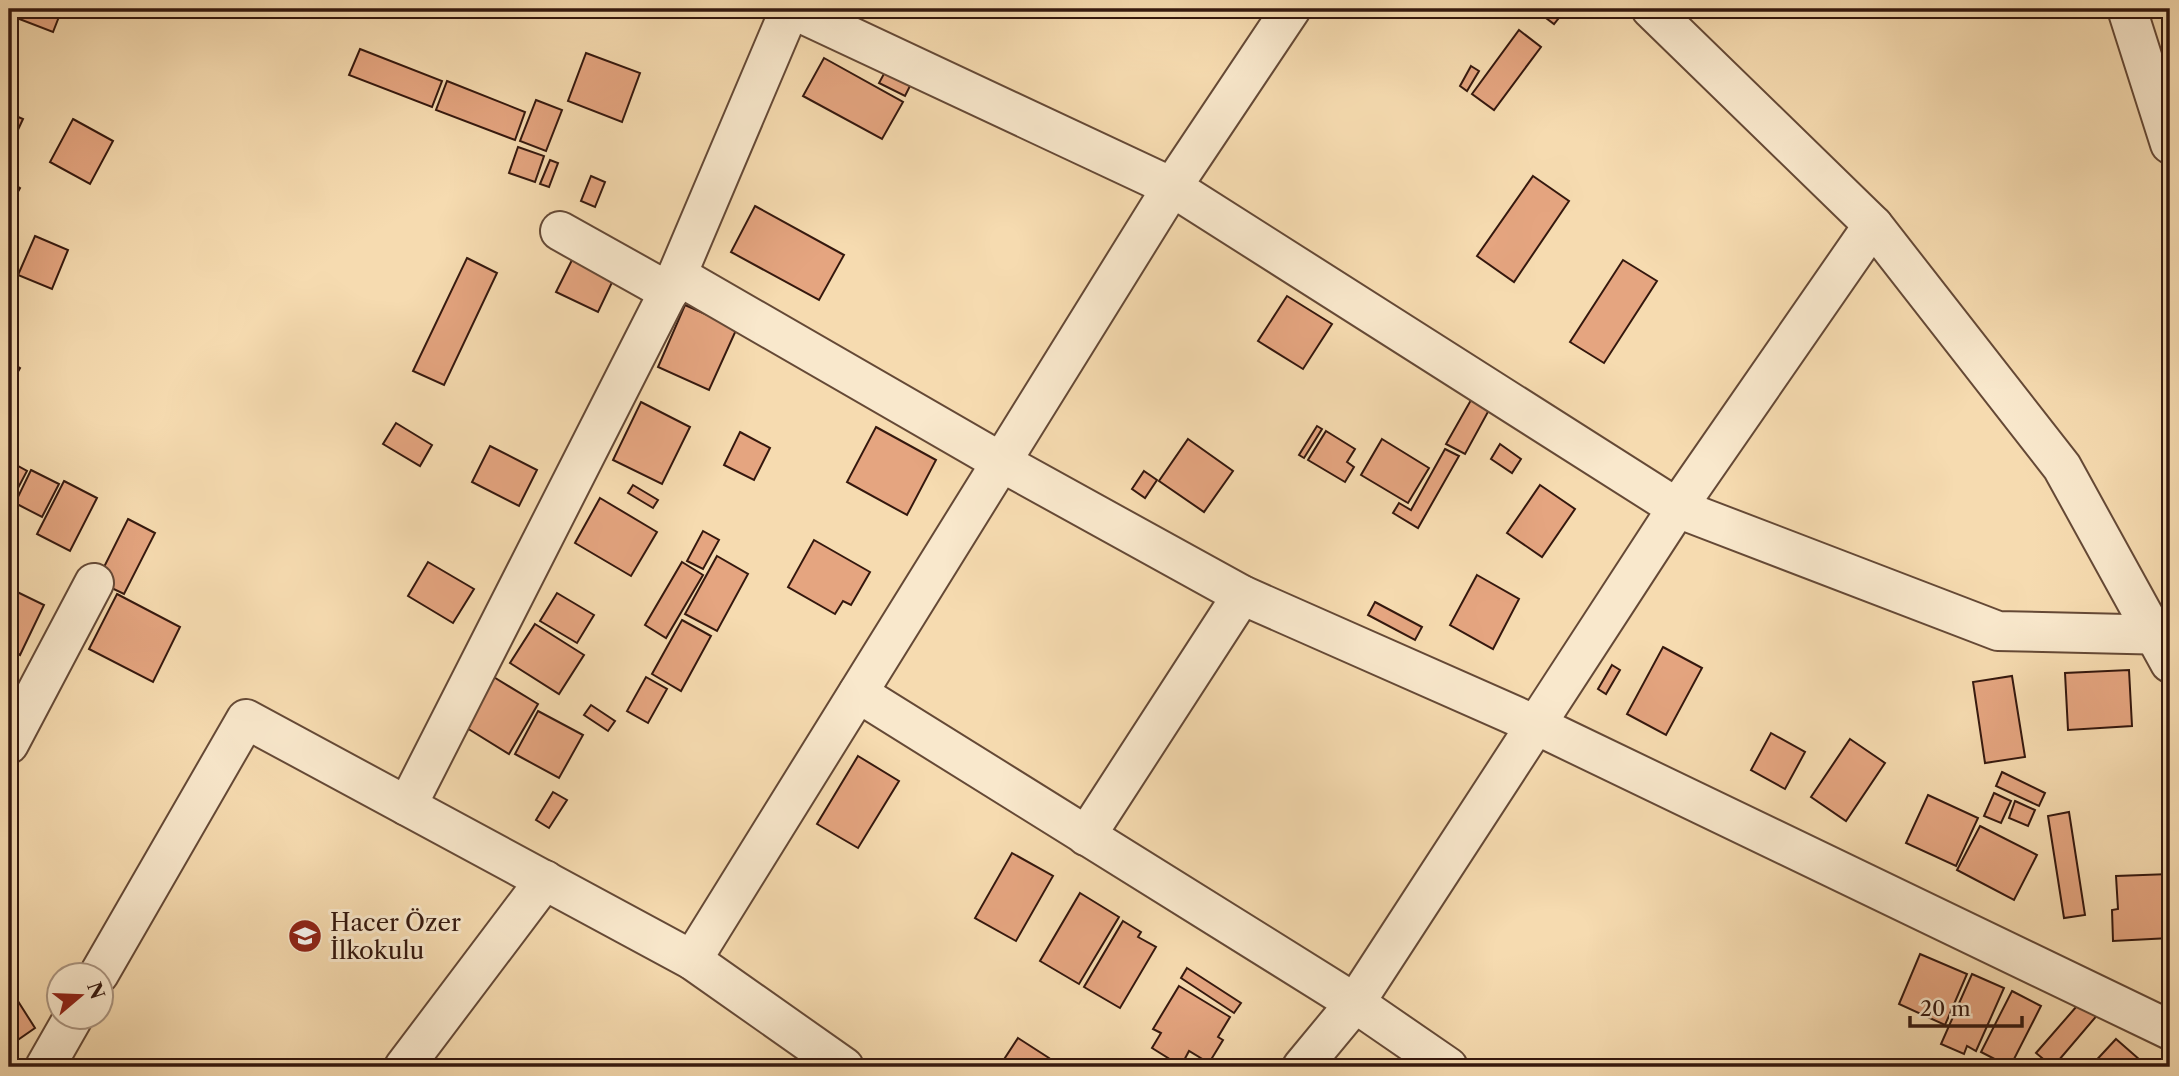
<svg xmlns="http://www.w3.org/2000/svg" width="2179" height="1076" font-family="'Libre Caslon Text',serif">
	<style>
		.building { fill: #e5a580; stroke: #35180e; stroke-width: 2 }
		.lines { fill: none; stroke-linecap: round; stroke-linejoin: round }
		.minor-casing { stroke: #654936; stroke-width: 42 }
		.minor { stroke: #f9e8cc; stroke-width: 38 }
		.labels { text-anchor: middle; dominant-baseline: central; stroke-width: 6; stroke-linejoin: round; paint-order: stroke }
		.poi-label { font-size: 24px; fill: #35180e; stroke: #f9e8cc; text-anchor: start }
	</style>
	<rect width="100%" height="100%" fill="#f6dbb0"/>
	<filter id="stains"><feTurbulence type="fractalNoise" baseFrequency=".00286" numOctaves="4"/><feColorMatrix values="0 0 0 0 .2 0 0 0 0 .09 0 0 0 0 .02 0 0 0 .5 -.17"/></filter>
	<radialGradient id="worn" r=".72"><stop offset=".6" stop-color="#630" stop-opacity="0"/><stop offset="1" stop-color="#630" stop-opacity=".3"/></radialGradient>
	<!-- building -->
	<g class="building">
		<path d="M 9,9 L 62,9 L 53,32 L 9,15 Z"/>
		<path d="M 1534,9 L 1566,9 L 1554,24 Z"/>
		<path d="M 1519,30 L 1541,47 L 1494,110 L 1472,94 Z"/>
		<path d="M 360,49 L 442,81 L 432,107 L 349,75 Z"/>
		<path d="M 586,53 L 640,73 L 622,122 L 568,101 Z"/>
		<path d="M 824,58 L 903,102 L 882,139 L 803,96 Z"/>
		<path d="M 1471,66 L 1479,71 L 1467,91 L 1460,86 Z"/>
		<path d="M 886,70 L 912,82 L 905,96 L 879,83 Z"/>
		<path d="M 447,81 L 525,112 L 515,140 L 436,110 Z"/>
		<path d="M 536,100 L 562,110 L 546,151 L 520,141 Z"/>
		<path d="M 9,113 L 23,119 L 9,149 Z"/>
		<path d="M 73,119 L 113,141 L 90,184 L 50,162 Z"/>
		<path d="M 518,147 L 544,156 L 535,182 L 509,173 Z"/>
		<path d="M 550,160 L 558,163 L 549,187 L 540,184 Z"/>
		<path d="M 591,176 L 605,182 L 595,207 L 581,201 Z"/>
		<path d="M 1533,176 L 1569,201 L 1514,282 L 1477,256 Z"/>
		<path d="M 9,181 L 20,188 L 9,208 Z"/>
		<path d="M 755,206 L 844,255 L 819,300 L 731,252 Z"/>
		<path d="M 35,236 L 68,250 L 52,289 L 18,275 Z"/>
		<path d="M 575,254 L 616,274 L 598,312 L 556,292 Z"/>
		<path d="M 467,258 L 497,273 L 444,385 L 413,371 Z"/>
		<path d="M 1623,260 L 1657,281 L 1604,363 L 1570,342 Z"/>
		<path d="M 1287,296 L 1332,324 L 1303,369 L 1258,341 Z"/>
		<path d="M 685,305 L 737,328 L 709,390 L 658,367 Z"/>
		<path d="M 9,361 L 20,368 L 11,384 L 9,382 Z"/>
		<path d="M 1471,400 L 1489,410 L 1465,454 L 1446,444 Z"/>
		<path d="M 641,402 L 690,427 L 662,484 L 613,460 Z"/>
		<path d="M 396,423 L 432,445 L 420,466 L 383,444 Z"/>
		<path d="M 1317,426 L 1322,429 L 1304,458 L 1299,455 Z"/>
		<path d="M 876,427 L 936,460 L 907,515 L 847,482 Z"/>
		<path d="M 1326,431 L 1355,449 L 1347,462 L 1354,467 L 1345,482 L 1308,460 Z"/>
		<path d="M 740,432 L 770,448 L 754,480 L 724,465 Z"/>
		<path d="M 1188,439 L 1233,471 L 1204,512 L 1159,481 Z"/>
		<path d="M 1382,439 L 1429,468 L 1408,503 L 1361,475 Z"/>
		<path d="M 1500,444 L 1521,459 L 1512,473 L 1491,459 Z"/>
		<path d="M 490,446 L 537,470 L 519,506 L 472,482 Z"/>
		<path d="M 1445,449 L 1459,456 L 1418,528 L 1393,513 L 1399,503 L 1411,510 Z"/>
		<path d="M 9,461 L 27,471 L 9,505 Z"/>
		<path d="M 31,470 L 59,484 L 42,517 L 15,503 Z"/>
		<path d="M 1144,471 L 1157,480 L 1145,498 L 1132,489 Z"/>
		<path d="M 64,481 L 97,498 L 70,551 L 37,534 Z"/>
		<path d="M 633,485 L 658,500 L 653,508 L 628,493 Z"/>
		<path d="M 1540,485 L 1575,509 L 1542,557 L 1507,533 Z"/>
		<path d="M 600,498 L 657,532 L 631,576 L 575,543 Z"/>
		<path d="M 128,519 L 155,533 L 124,594 L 97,581 Z"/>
		<path d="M 703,531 L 719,540 L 703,569 L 687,561 Z"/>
		<path d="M 814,540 L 870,572 L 851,605 L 843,601 L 835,614 L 788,587 Z"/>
		<path d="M 717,556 L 748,574 L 717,631 L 685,614 Z"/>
		<path d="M 428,562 L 474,589 L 453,623 L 408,596 Z"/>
		<path d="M 682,562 L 703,575 L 666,638 L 645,625 Z"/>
		<path d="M 1477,575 L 1519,599 L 1493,649 L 1450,625 Z"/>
		<path d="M 9,588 L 44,605 L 20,655 L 9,649 Z"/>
		<path d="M 557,593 L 594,615 L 577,643 L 540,621 Z"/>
		<path d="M 117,594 L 180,627 L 153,682 L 89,649 Z"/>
		<path d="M 1375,602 L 1422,627 L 1415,640 L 1368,615 Z"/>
		<path d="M 682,620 L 711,636 L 681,691 L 652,674 Z"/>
		<path d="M 535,624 L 584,655 L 559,694 L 510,663 Z"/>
		<path d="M 1663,647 L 1702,668 L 1666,735 L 1627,714 Z"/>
		<path d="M 1612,665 L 1620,670 L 1606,694 L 1598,689 Z"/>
		<path d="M 2129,670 L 2132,726 L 2068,730 L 2065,673 Z"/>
		<path d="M 492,676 L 538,704 L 509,754 L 462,725 Z"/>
		<path d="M 2012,676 L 2025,757 L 1985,763 L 1973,682 Z"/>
		<path d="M 646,677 L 667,689 L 648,723 L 627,711 Z"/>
		<path d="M 591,705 L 615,721 L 608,731 L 584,715 Z"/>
		<path d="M 538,711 L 583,735 L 559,778 L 515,754 Z"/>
		<path d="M 1771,733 L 1805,752 L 1785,789 L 1751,770 Z"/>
		<path d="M 1850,739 L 1885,763 L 1846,821 L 1811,797 Z"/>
		<path d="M 858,756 L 899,781 L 858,848 L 817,824 Z"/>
		<path d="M 2002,772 L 2045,793 L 2039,806 L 1996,786 Z"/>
		<path d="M 553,792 L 567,800 L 549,828 L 536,820 Z"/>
		<path d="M 1994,793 L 2011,801 L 2001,823 L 1984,816 Z"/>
		<path d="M 1928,795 L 1978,818 L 1956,866 L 1906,843 Z"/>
		<path d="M 2015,801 L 2035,810 L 2028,826 L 2009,818 Z"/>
		<path d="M 2069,812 L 2085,915 L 2064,918 L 2048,816 Z"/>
		<path d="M 1980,826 L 2037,855 L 2014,900 L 1957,870 Z"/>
		<path d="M 1012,853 L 1053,876 L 1016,941 L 975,918 Z"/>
		<path d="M 2170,874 L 2170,938 L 2113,941 L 2112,910 L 2118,909 L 2116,876 Z"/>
		<path d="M 1080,893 L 1119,917 L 1079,984 L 1040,961 Z"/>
		<path d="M 1123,921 L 1141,932 L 1138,937 L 1156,947 L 1120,1008 L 1084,987 Z"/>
		<path d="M 1920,954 L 1967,974 L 1945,1025 L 1899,1004 Z"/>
		<path d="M 1187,968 L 1241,1003 L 1234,1013 L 1181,978 Z"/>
		<path d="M 1972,974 L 2004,988 L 1976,1051 L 1967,1046 L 1964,1054 L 1941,1044 Z"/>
		<path d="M 1179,986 L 1230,1017 L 1218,1037 L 1223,1040 L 1209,1063 L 1189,1051 L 1181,1066 L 1152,1048 L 1161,1033 L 1153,1029 Z"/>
		<path d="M 9,987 L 35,1028 L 9,1046 Z"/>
		<path d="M 2012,991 L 2041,1006 L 2010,1067 L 1981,1052 Z"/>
		<path d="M 2083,999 L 2099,1013 L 2053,1067 L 2036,1053 Z"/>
		<path d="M 1018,1038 L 1049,1058 L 1043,1067 L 999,1067 Z"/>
		<path d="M 2116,1039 L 2148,1067 L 2090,1067 Z"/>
	</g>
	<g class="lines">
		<!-- minor casing -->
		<g class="minor-casing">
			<g id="minor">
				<path d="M 792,9 L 1172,187 L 1677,508 L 1998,631 L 2170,635"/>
				<path d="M 1651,9 L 1873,225 L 2062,467 L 2170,663"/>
				<path d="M 2127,9 L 2170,144"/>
				<path d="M 560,231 L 669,292"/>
				<path d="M 677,275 L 1001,462 L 1242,595 L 1536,725 L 2170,1030"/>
				<path d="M 858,693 L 1355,1003 L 1448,1067"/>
				<path d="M 9,744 L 94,583"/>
				<path d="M 407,806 L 677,275 L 790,9"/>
				<path d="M 1086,836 L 1242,595"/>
				<path d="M 692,960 L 1172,187 L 1291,9"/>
				<path d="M 99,974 L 246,719 L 692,960 L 844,1067"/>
				<path d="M 45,1067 L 74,1016"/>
				<path d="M 404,1067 L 545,880"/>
				<path d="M 1302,1067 L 1355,1003 L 1677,508 L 1873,225"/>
			</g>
		</g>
		<!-- minor -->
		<use href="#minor" class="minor"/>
	</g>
	<!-- icons -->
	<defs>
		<g id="school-disc" transform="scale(1.75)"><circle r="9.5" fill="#8f2418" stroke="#f9e8cc"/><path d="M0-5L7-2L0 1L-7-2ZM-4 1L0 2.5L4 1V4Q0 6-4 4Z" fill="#fff"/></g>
	</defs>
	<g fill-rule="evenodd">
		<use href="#school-disc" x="305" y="936"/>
	</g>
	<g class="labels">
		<!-- poi labels -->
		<g class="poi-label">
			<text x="330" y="922">Hacer Özer<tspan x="330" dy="28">İlkokulu</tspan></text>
		</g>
	</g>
	<!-- margin -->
	<rect width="2179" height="1076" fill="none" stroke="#f6dbb0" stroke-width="35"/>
	<rect x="10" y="10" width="2158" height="1055" fill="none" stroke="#35180e" stroke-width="3.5"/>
	<rect x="18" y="18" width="2144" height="1041" fill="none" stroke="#35180e" stroke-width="2"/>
	<!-- north arrow -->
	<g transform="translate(80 996) rotate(71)"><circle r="33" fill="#f9e8cc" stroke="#ab9580" stroke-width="2"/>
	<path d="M0-5L12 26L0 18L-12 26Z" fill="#8f2418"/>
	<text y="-10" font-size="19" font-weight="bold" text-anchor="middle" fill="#35180e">N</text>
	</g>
	<!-- scale -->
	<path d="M1910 1016v10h112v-10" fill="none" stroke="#35180e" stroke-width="3.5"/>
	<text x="1920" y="1016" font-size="21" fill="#35180e" stroke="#f9e8cc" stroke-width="5" paint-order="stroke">20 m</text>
	<rect width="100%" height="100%" filter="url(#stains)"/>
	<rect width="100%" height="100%" fill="url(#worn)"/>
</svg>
